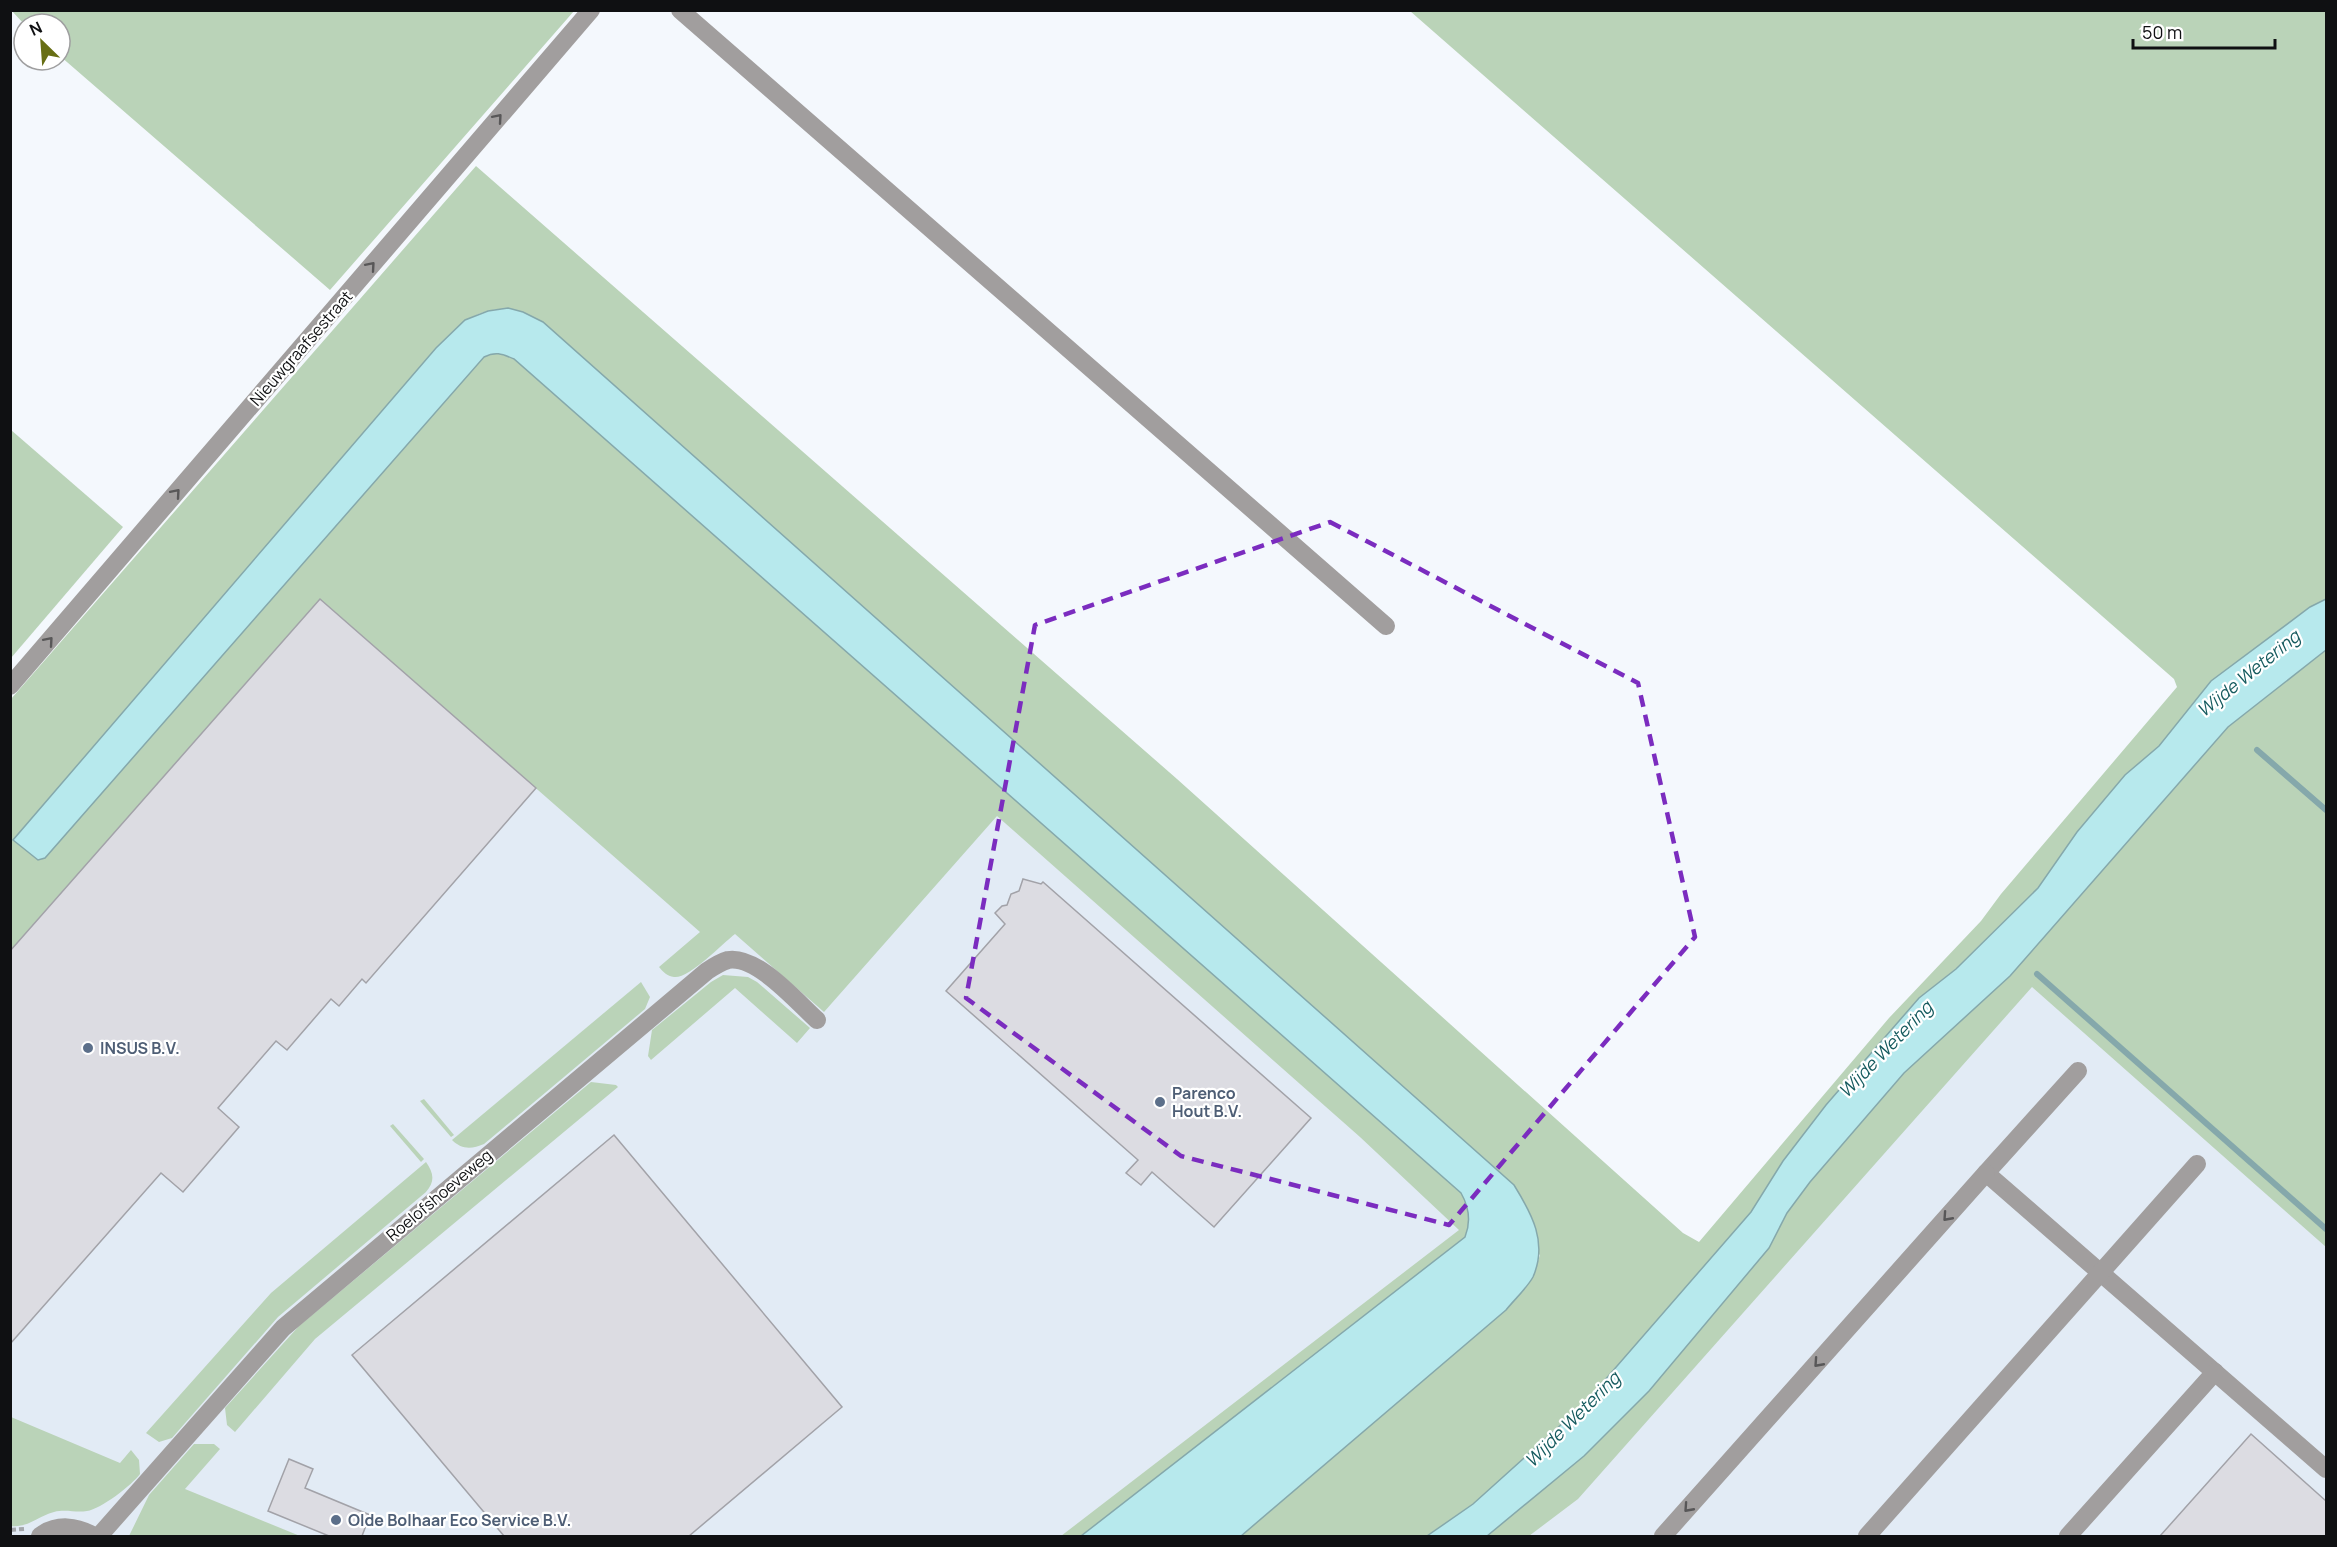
<svg xmlns="http://www.w3.org/2000/svg" width="2337" height="1547" font-family="Manrope,sans-serif">
	<style>
		.built { fill: #e2ebf5 }
		.green { fill: #bad3b8 }
		.water { fill: #b7e9ed; stroke: #85a8ab; stroke-width: 1.5 }
		.lines { fill: none; stroke-linecap: round; stroke-linejoin: round }
		.stream { stroke: #85a8ab; stroke-width: 6 }
		.building { fill: #dcdce2; stroke: #a2a2a8; stroke-width: 1.5 }
		.path { stroke: #a3a6aa; stroke-width: 4; stroke-dasharray: 6 3; stroke-linecap: butt }
		.minor { stroke: #a19e9e; stroke-width: 18 }
		.oneway { stroke: #585758 }
		.marked { fill: none; stroke: #7b2cbf; stroke-width: 4.5; stroke-dasharray: 12 8; stroke-linejoin: round }
		.service-dot { fill: #5c6f8a; stroke: #fff; stroke-width: 2 }
		.labels { text-anchor: middle; dominant-baseline: central; stroke-width: 4.5; stroke-linejoin: round; paint-order: stroke }
		.street-label { font-size: 16px; fill: #0f1012; stroke: #fff }
		.service-label { font-size: 16px; font-weight: bold; fill: #4e5e75; stroke: #fff; text-anchor: start }
		.water-label { font-size: 18px; font-style: italic; fill: #165b5f; stroke: #fff }
	</style>
	<rect width="100%" height="100%" fill="#f4f8fd"/>
	<!-- built -->
	<g class="built">
		<path d="M 494,322 L 1497,1192 L 1175,1536 L 11,1536 L 11,889 Z"/>
		<path d="M 2007,948 L 2326,1223 L 2326,1536 L 1464,1536 Z"/>
	</g>
	<!-- green -->
	<g class="green">
		<path d="M 11,10 L 574,10 L 574,11 L 330,290 L 60,56 L 60,24 L 24,24 Z"/>
		<path d="M 1410,11 L 2326,11 L 2326,599 L 2310,607 L 2211,681 L 2159,746 L 2125,775 L 2077,832 L 2038,888 L 1956,969 L 1919,998 L 1826,1105 L 1783,1161 L 1751,1212 L 1711,1261 L 1584,1404 L 1532,1453 L 1473,1504 L 1427,1536 L 1241,1536 L 1506,1310 L 1532,1279 L 1540,1255 L 523,312 C 482,302 463,321 436,348 L 45,858 L 484,357 C 496,351 502,354 514,359 L 1461,1193 C 1469,1207 1471,1221 1465,1237 L 1081,1536 L 1061,1536 L 1459,1230 L 1360,1137 L 997,816 L 824,1012 L 735,934 C 722,944 689,979 674,977 C 667,976 663,972 659,967 L 700,932 L 320,599 L 11,952 L 11,699 L 476,166 L 1177,779 L 1683,1233 L 1699,1242 L 1889,1018 L 1981,921 L 2001,894 L 2177,687 L 2174,679 Z"/>
		<path d="M 11,430 L 123,527 L 11,658 Z"/>
		<path d="M 2326,650 L 2326,1247 L 2032,987 L 1578,1499 L 1529,1536 L 1487,1536 L 1584,1456 L 1649,1391 L 1769,1248 L 1787,1213 L 1810,1182 L 1904,1073 L 1937,1039 L 2010,976 L 2228,727 Z"/>
		<path d="M 723,975 L 748,977 L 757,982 L 810,1028 L 797,1043 L 735,988 L 651,1060 L 648,1056 L 652,1030 L 711,982 Z"/>
		<path d="M 641,982 L 650,997 L 645,1009 L 484,1144 C 472,1149 462,1150 452,1140 Z"/>
		<path d="M 591,1082 L 616,1085 L 618,1087 L 315,1339 L 235,1432 L 227,1425 L 225,1408 L 299,1326 Z"/>
		<path d="M 424,1099 L 454,1135 L 451,1137 L 420,1101 Z"/>
		<path d="M 393,1124 L 424,1159 L 421,1162 L 390,1126 Z"/>
		<path d="M 426,1162 C 434,1173 435,1182 426,1192 L 278,1317 L 172,1438 L 159,1442 L 146,1433 L 271,1293 Z"/>
		<path d="M 11,1417 L 120,1463 L 131,1450 L 139,1460 L 140,1474 C 132,1485 101,1509 87,1511 C 76,1513 66,1509 54,1512 C 38,1516 28,1528 11,1526 Z"/>
		<path d="M 194,1444 L 214,1444 L 220,1449 L 185,1489 L 300,1536 L 129,1536 L 149,1495 Z"/>
	</g>
	<!-- water -->
	<g class="water">
		<path d="M 508,308 L 523,312 L 543,322 L 1514,1185 C 1532,1214 1548,1243 1533,1277 C 1527,1288 1514,1300 1506,1310 L 1241,1536 L 1081,1536 L 1465,1237 C 1471,1222 1469,1207 1461,1193 L 514,359 C 502,354 496,351 484,357 L 45,858 L 38,860 L 13,840 L 436,348 L 465,320 L 488,311 Z"/>
		<path d="M 2326,599 L 2326,650 L 2228,727 L 2010,976 L 1904,1073 L 1810,1182 L 1787,1213 L 1769,1248 L 1649,1391 L 1584,1456 L 1487,1536 L 1427,1536 L 1473,1504 L 1584,1404 L 1751,1212 L 1783,1161 L 1826,1105 L 1919,998 L 1956,969 L 2038,888 L 2077,832 L 2125,775 L 2159,746 L 2211,681 L 2310,607 Z"/>
	</g>
	<g class="lines">
		<!-- stream -->
		<g class="stream">
			<path d="M 2257,750 L 2326,810"/>
			<path d="M 2037,974 L 2326,1229"/>
		</g>
	</g>
	<!-- building -->
	<g class="building">
		<path d="M 320,599 L 536,788 L 366,983 L 362,979 L 339,1006 L 331,999 L 287,1050 L 276,1041 L 218,1108 L 239,1127 L 183,1192 L 161,1173 L 10,1344 L 10,951 Z"/>
		<path d="M 1023,879 L 1041,884 L 1043,882 L 1311,1118 L 1214,1227 L 1152,1172 L 1141,1185 L 1126,1173 L 1138,1160 L 946,991 L 1005,924 L 995,913 L 1002,906 L 1007,905 L 1011,894 L 1019,891 Z"/>
		<path d="M 614,1135 L 842,1407 L 689,1536 L 504,1536 L 352,1355 Z"/>
		<path d="M 2251,1434 L 2326,1501 L 2326,1536 L 2160,1536 Z"/>
		<path d="M 289,1459 L 313,1469 L 305,1488 L 370,1515 L 362,1536 L 329,1536 L 268,1511 Z"/>
	</g>
	<g class="lines">
		<!-- path -->
		<path class="path" d="M 10,1530 L 24,1529"/>
		<!-- minor -->
		<g class="minor">
			<path d="M 680,10 L 1386,626"/>
			<path d="M 10,686 L 591,10"/>
			<path d="M 2078,1071 L 1986,1173 L 2326,1469"/>
			<path d="M 40,1536 C 57,1523 77,1526 94,1536"/>
			<path d="M 99,1536 L 283,1328 L 707,971 C 713,967 721,962 728,960 C 757,955 797,1002 817,1020"/>
			<path d="M 1663,1536 L 1986,1173"/>
			<path d="M 1867,1536 L 2197,1164"/>
			<path d="M 2068,1536 L 2215,1372"/>
		</g>
	</g>
	<!-- one-way arrows -->
	<defs><path id="oneway-chevron" d="M-2-3.5L2.5 0L-2 3.5" fill="none" stroke-width="1.6" stroke-linecap="round" stroke-linejoin="round" transform="scale(1.5)"/></defs>
	<g class="oneway">
		<use href="#oneway-chevron" transform="translate(498 118) rotate(-49)"/>
		<use href="#oneway-chevron" transform="translate(371 266) rotate(-49)"/>
		<use href="#oneway-chevron" transform="translate(176 493) rotate(-49)"/>
		<use href="#oneway-chevron" transform="translate(49 641) rotate(-49)"/>
		<use href="#oneway-chevron" transform="translate(1947 1217) rotate(132)"/>
		<use href="#oneway-chevron" transform="translate(1818 1363) rotate(132)"/>
		<use href="#oneway-chevron" transform="translate(1688 1508) rotate(132)"/>
	</g>
	<!-- marked area -->
	<path class="marked" d="M 1330,522 L 1638,683 L 1695,937 L 1449,1225 L 1181,1156 L 966,998 L 1035,625 Z"/>
	<!-- markers -->
	<g class="service-dot">
		<circle cx="88" cy="1048" r="6"/>
		<circle cx="1160" cy="1102" r="6"/>
		<circle cx="336" cy="1520" r="6"/>
	</g>
	<g class="labels">
		<!-- street labels -->
		<g class="street-label">
			<text transform="translate(301 348) rotate(-49)">Nieuwgraafsestraat</text>
			<text transform="translate(439 1195) rotate(-40)">Roelofshoeveweg</text>
		</g>
		<!-- service labels -->
		<g class="service-label">
			<text x="100" y="1048">INSUS B.V.</text>
			<text x="1172" y="1093">Parenco<tspan x="1172" dy="18">Hout B.V.</tspan></text>
			<text x="348" y="1520">Olde Bolhaar Eco Service B.V.</text>
		</g>
		<!-- water labels -->
		<g class="water-label">
			<text transform="translate(2248 673) rotate(-39)">Wijde Wetering</text>
			<text transform="translate(1885 1049) rotate(-46)">Wijde Wetering</text>
			<text transform="translate(1572 1419) rotate(-45)">Wijde Wetering</text>
		</g>
	</g>
	<!-- border -->
	<rect width="2337" height="1547" fill="none" stroke="#0f1012" stroke-width="24"/>
	<!-- north arrow -->
	<g transform="translate(42 42) rotate(335)"><circle r="28" fill="#ffffff" stroke="#9f9fa0" stroke-width="1.5"/>
	<path d="M0-4.5L10 22L0 15L-10 22Z" fill="#676e14"/>
	<text y="-9" font-size="16" font-weight="bold" text-anchor="middle" fill="#0f1012">N</text>
	</g>
	<!-- scale -->
	<path d="M2133 39v9h142v-9" fill="none" stroke="#0f1012" stroke-width="3"/>
	<text x="2142" y="39" font-size="18" fill="#0f1012" stroke="#ffffff" stroke-width="4.5" paint-order="stroke">50 m</text>
</svg>
